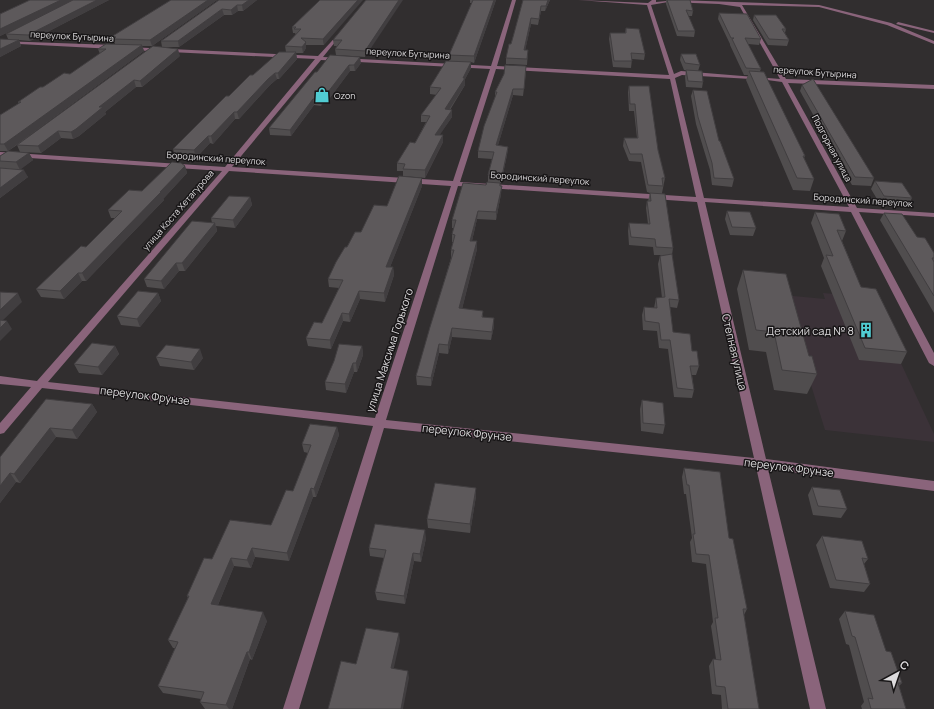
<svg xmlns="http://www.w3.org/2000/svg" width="934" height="709" font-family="Manrope,sans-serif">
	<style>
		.built { fill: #3b3238 }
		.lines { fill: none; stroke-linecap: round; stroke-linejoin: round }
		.minor { fill: #8a647b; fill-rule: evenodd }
		.wall { fill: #504d4e }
		.shaded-wall { fill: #413e40 }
		.building { fill: #5d595b; stroke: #413e40 }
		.labels { text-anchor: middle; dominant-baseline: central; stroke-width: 3; stroke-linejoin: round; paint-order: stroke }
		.far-street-label { font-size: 9px; fill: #dddbdd; stroke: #181617 }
		.far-poi-label { font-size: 9px; fill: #dddbdd; stroke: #181617; text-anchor: start }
		.poi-label { font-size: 11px; fill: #dddbdd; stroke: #181617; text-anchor: end }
		.street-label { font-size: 11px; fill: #dddbdd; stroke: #181617 }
	</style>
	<rect width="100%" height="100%" fill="#312e2f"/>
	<!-- built -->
	<path class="built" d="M 823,293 L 870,297 L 934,434 L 934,442 L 825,430 L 783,295 L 825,299 Z"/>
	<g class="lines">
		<!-- minor -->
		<g class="minor">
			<path d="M 512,0 L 516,0 L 497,66 L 669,75 L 647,5 L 578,0 L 648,3 L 652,0 L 656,0 L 656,2 L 677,0 L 819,5 L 891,23 L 934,41 L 934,44 L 887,25 L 819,7 L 742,5 L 786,79 L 934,85 L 934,89 L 788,83 L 857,208 L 934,213 L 934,217 L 859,212 L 934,353 L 934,366 L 929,363 L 851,212 L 705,202 L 766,459 L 934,481 L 934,491 L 768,469 L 826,709 L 810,709 L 756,467 L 384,428 L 299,709 L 283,709 L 373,426 L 42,388 L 4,433 L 0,434 L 0,423 L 31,387 L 0,384 L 0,376 L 37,381 L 222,171 L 0,156 L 0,152 L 225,167 L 315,59 L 130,50 L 128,47 L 318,56 L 342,30 L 344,31 L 323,57 L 491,66 ZM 668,2 L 719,4 L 740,7 L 780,79 L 681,71 L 674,74 L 651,5 ZM 321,60 L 490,69 L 453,181 L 232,167 ZM 496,69 L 670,79 L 696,197 L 460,182 ZM 682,75 L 767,80 L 782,82 L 849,207 L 704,198 L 675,78 ZM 229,171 L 451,186 L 375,418 L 48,382 ZM 458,186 L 697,202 L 754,458 L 386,420 Z"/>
			<path d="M 898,22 L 934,31 L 934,33 L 896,24 Z"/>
			<path d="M 0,41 L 114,45 L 117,47 L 114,49 L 0,43 Z"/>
		</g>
	</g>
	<!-- wall -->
	<g class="wall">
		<path d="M 30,0 L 109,0 L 30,41 L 19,40 L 21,46 L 0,57 L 0,39 L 8,39 L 6,34 L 46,14 L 0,36 L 0,14 Z"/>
		<path d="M 171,0 L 217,0 L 152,46 L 142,46 L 144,51 L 26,138 L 180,56 L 142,87 L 136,87 L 105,112 L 106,114 L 79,136 L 73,139 L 61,138 L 41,153 L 20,152 L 17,145 L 8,151 L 29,153 L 33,160 L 20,169 L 28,177 L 0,198 L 0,156 L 8,151 L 0,151 L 0,115 L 18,104 L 18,102 L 70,74 L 100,54 L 98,49 L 115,44 L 115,43 L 113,43 L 111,37 Z"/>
		<path d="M 219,0 L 257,0 L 243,11 L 238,11 L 232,15 L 224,15 L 179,47 L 162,47 L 161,41 Z"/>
		<path d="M 320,0 L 324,45 L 306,45 L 306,48 L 303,53 L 296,53 L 297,59 L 279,79 L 277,79 L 270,85 L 239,119 L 235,119 L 213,144 L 210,143 L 196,158 L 175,156 L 173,149 L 229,96 L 253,75 L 286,52 L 285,46 L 296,35 L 295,33 L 293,33 L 292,27 Z"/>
		<path d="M 366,0 L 365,57 L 336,55 L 335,49 L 337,46 L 334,46 L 333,40 Z"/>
		<path d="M 470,0 L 496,0 L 474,63 L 471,62 L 471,68 L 465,79 L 465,85 L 450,110 L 452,110 L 452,117 L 439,135 L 443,135 L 443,142 L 425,178 L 403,176 L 403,171 L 397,171 L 397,163 L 415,143 L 426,122 L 421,122 L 421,115 L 437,95 L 430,94 L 430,87 L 449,61 L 449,55 L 472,3 L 470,3 Z"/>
		<path d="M 523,0 L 550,0 L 545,11 L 541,11 L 538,25 L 531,24 L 525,50 L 528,50 L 527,65 L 506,64 L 506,58 L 513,37 Z"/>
		<path d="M 666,0 L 693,11 L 692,16 L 688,16 L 695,31 L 694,37 L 677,36 L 666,4 Z"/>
		<path d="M 719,13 L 761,39 L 759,45 L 748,44 L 761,69 L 760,71 L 805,156 L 804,158 L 814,179 L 810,191 L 793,190 L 746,80 L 748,75 L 744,75 L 730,45 L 730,44 L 718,19 Z"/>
		<path d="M 754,15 L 786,29 L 785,33 L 789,40 L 787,46 L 768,45 L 753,20 Z"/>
		<path d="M 626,28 L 645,54 L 644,60 L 632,59 L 631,68 L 613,67 L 609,39 L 610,33 L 625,33 Z"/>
		<path d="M 681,54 L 700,65 L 698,71 L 684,70 L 680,60 Z"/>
		<path d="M 361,63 L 355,71 L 350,71 L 329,99 L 326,98 L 321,106 L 314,105 L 291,136 L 270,135 L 269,128 L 317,72 Z"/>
		<path d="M 686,70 L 703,82 L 702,88 L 686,87 L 685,77 Z"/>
		<path d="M 526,72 L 523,96 L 513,95 L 498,145 L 508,147 L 507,155 L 501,183 L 500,183 L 501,194 L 496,220 L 477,219 L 472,241 L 477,249 L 462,309 L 483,311 L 483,317 L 494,326 L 491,340 L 452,337 L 448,354 L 439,353 L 431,386 L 417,385 L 416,376 L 451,258 L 451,250 L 453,242 L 452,242 L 452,234 L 454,228 L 452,228 L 452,220 L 488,182 L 488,175 L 492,159 L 478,158 L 478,151 L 495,97 L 495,92 Z"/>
		<path d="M 802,85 L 874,178 L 871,186 L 852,185 L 800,91 Z"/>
		<path d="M 629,86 L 658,150 L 665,178 L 662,193 L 673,248 L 672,255 L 679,300 L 677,308 L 670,307 L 673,332 L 692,351 L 699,366 L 696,375 L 692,375 L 694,390 L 692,398 L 674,397 L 668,349 L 659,348 L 657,331 L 643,330 L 642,315 L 644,307 L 654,308 L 656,298 L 662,298 L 658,264 L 660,256 L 662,255 L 654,255 L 653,247 L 629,245 L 628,231 L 629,223 L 648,224 L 646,208 L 647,201 L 648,201 L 650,193 L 647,192 L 641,162 L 629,161 L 623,146 L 624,138 L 637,138 L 634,111 L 629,111 L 628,92 Z"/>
		<path d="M 693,90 L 719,141 L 734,179 L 732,187 L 712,185 L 710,170 L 696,124 L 691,96 Z"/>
		<path d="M 185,166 L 187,173 L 163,199 L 164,200 L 86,281 L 82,281 L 64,299 L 41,297 L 36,289 L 86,247 L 115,218 L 111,218 L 108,210 Z"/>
		<path d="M 875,181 L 912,198 L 908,205 L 880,204 L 871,189 Z"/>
		<path d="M 422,186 L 390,267 L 393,267 L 394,275 L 385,302 L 360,299 L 350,322 L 343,321 L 331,349 L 308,346 L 306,338 L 322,323 L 339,288 L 329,287 L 328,279 L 347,247 L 387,206 Z"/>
		<path d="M 250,197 L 252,205 L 235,228 L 216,226 L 217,231 L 185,271 L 179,271 L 164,289 L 147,287 L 144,279 L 212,223 L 211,218 Z"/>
		<path d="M 727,211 L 756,228 L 753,236 L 730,235 L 725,219 Z"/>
		<path d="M 815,212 L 846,231 L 842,241 L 861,287 L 907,352 L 901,364 L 859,360 L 821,266 L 824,258 L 811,223 Z"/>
		<path d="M 884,213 L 917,237 L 934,253 L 934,313 L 880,220 Z"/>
		<path d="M 743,270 L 809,356 L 817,374 L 807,394 L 774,390 L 766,352 L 749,350 L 737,289 Z"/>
		<path d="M 158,293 L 161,301 L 140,327 L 121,325 L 117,316 Z"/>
		<path d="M 115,346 L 119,354 L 102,375 L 79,373 L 74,364 Z"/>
		<path d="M 362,346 L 363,355 L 357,372 L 354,372 L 346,393 L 326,390 L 325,382 Z"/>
		<path d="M 156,357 L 203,358 L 194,370 L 160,366 Z"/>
		<path d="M 642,400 L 665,425 L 663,434 L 641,431 L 640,409 Z"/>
		<path d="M 92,404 L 97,412 L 77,439 L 56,437 L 20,483 L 16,482 L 0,503 L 0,457 Z"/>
		<path d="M 337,427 L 339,435 L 316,497 L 313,497 L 289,561 L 255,557 L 251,568 L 234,566 L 218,605 L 267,621 L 252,660 L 250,659 L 232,709 L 205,709 L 200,702 L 201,699 L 163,693 L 158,686 L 175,648 L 173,648 L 168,640 L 188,598 L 187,596 L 212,559 L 271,525 L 293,491 L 308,453 L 304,452 L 302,444 Z"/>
		<path d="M 684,468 L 729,538 L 747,609 L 744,615 L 759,709 L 722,709 L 721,695 L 712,694 L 709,666 L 713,659 L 716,659 L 711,626 L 713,622 L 706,564 L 692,562 L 690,542 L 692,538 L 686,494 L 684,494 L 682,477 Z"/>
		<path d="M 812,487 L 847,509 L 841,518 L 813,515 L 808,495 Z"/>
		<path d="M 476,488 L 476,496 L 470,533 L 428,528 L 427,519 Z"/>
		<path d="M 822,536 L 868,559 L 864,564 L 870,584 L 864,592 L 830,588 L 816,545 Z"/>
		<path d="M 426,538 L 421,562 L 414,561 L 405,604 L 377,600 L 375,592 L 384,558 L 370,556 L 369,548 Z"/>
		<path d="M 845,611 L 886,651 L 902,683 L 899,686 L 906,709 L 862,709 L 861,706 L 864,702 L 849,645 L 846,644 L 839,619 Z"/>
	</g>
	<!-- shaded-wall -->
	<g class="shaded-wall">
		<path d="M 61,0 L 74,0 L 0,36 L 0,29 Z"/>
		<path d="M 97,0 L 109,0 L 30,41 L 28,35 Z"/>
		<path d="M 208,0 L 217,0 L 152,46 L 150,40 Z"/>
		<path d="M 249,0 L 257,0 L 243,11 L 242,5 Z"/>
		<path d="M 358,0 L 363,0 L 324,45 L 323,39 Z"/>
		<path d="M 399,0 L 403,0 L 365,57 L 365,51 Z"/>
		<path d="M 494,0 L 496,0 L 474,63 L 474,56 Z"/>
		<path d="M 548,0 L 550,0 L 545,11 L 546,6 Z"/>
		<path d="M 237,5 L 238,11 L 232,15 L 231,10 Z"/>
		<path d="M 541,6 L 541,11 L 538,25 L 539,19 Z"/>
		<path d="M 222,9 L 224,15 L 179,47 L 178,41 Z"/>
		<path d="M 531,18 L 531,24 L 524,56 L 524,50 Z"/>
		<path d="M 19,40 L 21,46 L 0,57 L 0,49 Z"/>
		<path d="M 306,42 L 306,48 L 303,53 L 302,47 Z"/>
		<path d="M 142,45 L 144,51 L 8,151 L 4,144 Z"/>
		<path d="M 178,49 L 180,56 L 142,87 L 140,81 Z"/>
		<path d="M 296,52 L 297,59 L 279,79 L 278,73 Z"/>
		<path d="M 360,57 L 361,63 L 355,71 L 354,65 Z"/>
		<path d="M 471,62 L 471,68 L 465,79 L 465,85 L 445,116 L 445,109 Z"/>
		<path d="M 349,65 L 350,71 L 329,99 L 328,92 Z"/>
		<path d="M 275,73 L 277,79 L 270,85 L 239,119 L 237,112 L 268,79 Z"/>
		<path d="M 134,80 L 136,87 L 105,112 L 106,114 L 79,136 L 73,139 L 71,132 L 99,107 Z"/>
		<path d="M 513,89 L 513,95 L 496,152 L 496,145 Z"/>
		<path d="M 325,92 L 326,98 L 321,106 L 320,99 Z"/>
		<path d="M 313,99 L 314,105 L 291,136 L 290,130 Z"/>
		<path d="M 452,110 L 452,117 L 435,142 L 435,135 Z"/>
		<path d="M 234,112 L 235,119 L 213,144 L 211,136 Z"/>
		<path d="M 58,131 L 61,138 L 41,153 L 38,146 Z"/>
		<path d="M 443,135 L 443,142 L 425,178 L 425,170 Z"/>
		<path d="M 208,136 L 210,143 L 196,158 L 194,150 Z"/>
		<path d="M 508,147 L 507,155 L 501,183 L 502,176 Z"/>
		<path d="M 29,153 L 33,160 L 20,170 L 16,162 Z"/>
		<path d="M 185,166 L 187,173 L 163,199 L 164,200 L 86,281 L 82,273 Z"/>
		<path d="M 24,170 L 28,177 L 0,198 L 0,188 Z"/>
		<path d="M 422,178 L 422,186 L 387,275 L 386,267 Z"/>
		<path d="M 502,186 L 501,194 L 496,220 L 496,212 Z"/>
		<path d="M 250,197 L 252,205 L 235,228 L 233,220 Z"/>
		<path d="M 478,211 L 477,219 L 470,249 L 470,241 Z"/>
		<path d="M 215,223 L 217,231 L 185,271 L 182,263 Z"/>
		<path d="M 477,241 L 477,249 L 460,317 L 459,308 Z"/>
		<path d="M 176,263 L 179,271 L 164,289 L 161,281 Z"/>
		<path d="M 393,267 L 394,275 L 385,302 L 384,293 Z"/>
		<path d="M 78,273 L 82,281 L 64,299 L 60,291 Z"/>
		<path d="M 359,291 L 360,299 L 350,322 L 349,314 Z"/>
		<path d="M 18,293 L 22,302 L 0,323 L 0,310 Z"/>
		<path d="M 158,293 L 161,301 L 140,327 L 137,319 Z"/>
		<path d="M 342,313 L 343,321 L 331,349 L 330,340 Z"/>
		<path d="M 494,318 L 494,326 L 491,340 L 492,332 Z"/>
		<path d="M 7,321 L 12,329 L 0,341 L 0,328 Z"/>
		<path d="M 452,328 L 452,337 L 448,354 L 448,345 Z"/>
		<path d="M 439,344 L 439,353 L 431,386 L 431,378 Z"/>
		<path d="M 115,346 L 119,354 L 102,375 L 98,367 Z"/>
		<path d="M 362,346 L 363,355 L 357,372 L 356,363 Z"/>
		<path d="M 200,349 L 203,358 L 194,370 L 191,362 Z"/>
		<path d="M 353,363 L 354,372 L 346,393 L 345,384 Z"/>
		<path d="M 92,404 L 97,412 L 77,439 L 72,430 Z"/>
		<path d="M 337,427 L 339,435 L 316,497 L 314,489 Z"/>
		<path d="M 50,428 L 56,437 L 20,483 L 14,474 Z"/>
		<path d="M 10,473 L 16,482 L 0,503 L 0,486 Z"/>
		<path d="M 311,488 L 313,497 L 289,561 L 287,553 Z"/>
		<path d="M 476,488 L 476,496 L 470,533 L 470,524 Z"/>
		<path d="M 425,530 L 426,538 L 421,562 L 420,554 Z"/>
		<path d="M 252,548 L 255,557 L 251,568 L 247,560 Z"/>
		<path d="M 413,553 L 414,561 L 405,604 L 404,596 Z"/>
		<path d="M 231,558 L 234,566 L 215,612 L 211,604 Z"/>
		<path d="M 263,612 L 267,621 L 252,660 L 249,652 Z"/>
		<path d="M 399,633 L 400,641 L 392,676 L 391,668 Z"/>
		<path d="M 247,652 L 250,659 L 232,709 L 229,709 L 226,705 Z"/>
		<path d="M 408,671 L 409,678 L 403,709 L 401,709 Z"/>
	</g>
	<!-- building -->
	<g class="building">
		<path d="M 30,0 L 61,0 L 0,29 L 0,14 Z"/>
		<path d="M 73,0 L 97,0 L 28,35 L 6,34 Z"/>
		<path d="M 171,0 L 208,0 L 150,40 L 113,39 L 116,37 L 111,37 Z"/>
		<path d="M 219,0 L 249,0 L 242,5 L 237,5 L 231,10 L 222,9 L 178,41 L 161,41 Z"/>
		<path d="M 320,0 L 358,0 L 323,39 L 301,38 L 306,42 L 302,47 L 285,46 L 301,29 L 294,29 L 296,27 L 292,27 Z"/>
		<path d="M 366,0 L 399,0 L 365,51 L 335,49 L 342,40 L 333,40 Z"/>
		<path d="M 473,0 L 494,0 L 474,56 L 449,55 Z"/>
		<path d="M 523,0 L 548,0 L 546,6 L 541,6 L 539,19 L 531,18 L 524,50 L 528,50 L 527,59 L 506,58 L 509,44 L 511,44 L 513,37 Z"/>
		<path d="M 667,0 L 690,0 L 693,11 L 686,10 L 695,31 L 678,31 Z"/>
		<path d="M 719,13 L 747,14 L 761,39 L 745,38 L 761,69 L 746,68 L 732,39 L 734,38 L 731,38 Z"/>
		<path d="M 754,15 L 776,15 L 786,29 L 782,29 L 789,40 L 769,39 Z"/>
		<path d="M 626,28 L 639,29 L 645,54 L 631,53 L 632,61 L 614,61 L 610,33 L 626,33 Z"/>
		<path d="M 0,39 L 19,40 L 0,49 Z"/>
		<path d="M 106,44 L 142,45 L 4,144 L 0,144 L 0,115 L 21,102 L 18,102 L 40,87 L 43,87 L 64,73 L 70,74 L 106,49 L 98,49 Z"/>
		<path d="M 153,46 L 178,49 L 140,81 L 134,80 L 99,107 L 103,107 L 76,129 L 71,132 L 58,131 L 38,146 L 17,145 Z"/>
		<path d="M 279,52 L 296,52 L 278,73 L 275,73 L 268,79 L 237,112 L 234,112 L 211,136 L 208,136 L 194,150 L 173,149 L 226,96 L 229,96 L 250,75 L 253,75 Z"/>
		<path d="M 681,54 L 696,54 L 700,65 L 685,63 Z"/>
		<path d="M 330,55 L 360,57 L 354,65 L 349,65 L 328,92 L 325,92 L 320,99 L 313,99 L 290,130 L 269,128 L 315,72 L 317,72 Z"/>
		<path d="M 446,61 L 471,62 L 463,78 L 465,78 L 445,109 L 452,110 L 435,135 L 443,135 L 425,170 L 403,169 L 405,164 L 397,163 L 410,142 L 415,143 L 430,116 L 421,115 L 441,88 L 430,87 Z"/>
		<path d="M 505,65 L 526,66 L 524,89 L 513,89 L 496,145 L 508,147 L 502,176 L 488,175 L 494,152 L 478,151 L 484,126 L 497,92 L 495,92 L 504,74 Z"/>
		<path d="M 686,70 L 702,71 L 703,82 L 688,81 Z"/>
		<path d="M 749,71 L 764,72 L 805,156 L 803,156 L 814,179 L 797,178 Z"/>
		<path d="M 813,79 L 874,178 L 855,177 L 802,85 Z"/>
		<path d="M 629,86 L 649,86 L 658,150 L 665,178 L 662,178 L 663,186 L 648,185 L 642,154 L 630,154 L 624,138 L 638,138 L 635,104 L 630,104 Z"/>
		<path d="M 693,90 L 707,91 L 719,141 L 720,141 L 734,179 L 714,178 L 712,163 L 698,117 Z"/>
		<path d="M 8,151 L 29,153 L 16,162 L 0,161 L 0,156 Z"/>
		<path d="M 172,162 L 181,163 L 185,166 L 160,192 L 161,192 L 82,273 L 78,273 L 60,291 L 36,289 L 81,246 L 86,247 L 122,211 L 108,210 L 129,190 L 142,191 Z"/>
		<path d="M 0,168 L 24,170 L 0,188 Z"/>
		<path d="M 399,176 L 422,178 L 386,267 L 393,267 L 384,293 L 359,291 L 349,314 L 342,313 L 330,340 L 306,338 L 314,322 L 322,323 L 343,280 L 328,279 L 336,262 L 345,247 L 347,247 L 355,232 L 361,232 L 374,205 L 387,206 Z"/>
		<path d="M 875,181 L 902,183 L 912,198 L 884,196 Z"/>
		<path d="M 487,182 L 500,183 L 500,186 L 502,186 L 496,212 L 478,211 L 470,241 L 477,241 L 459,308 L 483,311 L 482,317 L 494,318 L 492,332 L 452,328 L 448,345 L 439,344 L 431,378 L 416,376 L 430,327 L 454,250 L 451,250 L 455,235 L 452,234 L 456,220 L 452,220 L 463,183 L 486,185 Z"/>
		<path d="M 650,193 L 665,194 L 673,248 L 656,247 L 655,239 L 631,237 L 629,223 L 650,224 L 647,201 L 651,201 Z"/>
		<path d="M 229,196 L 250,197 L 233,220 L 211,218 Z"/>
		<path d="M 727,211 L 750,212 L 756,228 L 732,227 Z"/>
		<path d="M 815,212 L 839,214 L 846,231 L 837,230 L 861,287 L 876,289 L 907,352 L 865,348 L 826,255 L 833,256 Z"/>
		<path d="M 884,213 L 902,214 L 917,237 L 925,238 L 934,253 L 934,258 L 932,258 L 934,262 L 934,296 Z"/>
		<path d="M 192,221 L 215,223 L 182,263 L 176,263 L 161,281 L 144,279 Z"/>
		<path d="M 672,254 L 679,300 L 669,299 L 673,332 L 690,334 L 692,351 L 697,351 L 699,366 L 690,366 L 694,390 L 677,388 L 670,340 L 661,340 L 659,323 L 645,321 L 644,307 L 657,308 L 656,298 L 665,297 L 660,256 Z"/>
		<path d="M 743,270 L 786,274 L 809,356 L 812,356 L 817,374 L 782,370 L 774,332 L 756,330 Z"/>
		<path d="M 138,291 L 158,293 L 137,319 L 117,316 Z"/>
		<path d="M 0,292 L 18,293 L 0,310 Z"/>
		<path d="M 0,320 L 7,321 L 0,328 Z"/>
		<path d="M 92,343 L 115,346 L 98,367 L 74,364 Z"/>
		<path d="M 339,344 L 362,346 L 356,363 L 353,363 L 345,384 L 325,382 L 334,361 Z"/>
		<path d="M 166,345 L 200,349 L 191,362 L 156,357 Z"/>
		<path d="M 46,399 L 92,404 L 72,430 L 50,428 L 14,474 L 10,473 L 0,486 L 0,457 Z"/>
		<path d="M 642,400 L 663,403 L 665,425 L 643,423 Z"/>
		<path d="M 310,424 L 337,427 L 314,489 L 311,488 L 287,553 L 252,548 L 247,560 L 231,558 L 211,604 L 263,612 L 249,652 L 247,652 L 226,705 L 200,702 L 204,692 L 158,686 L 178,642 L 168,640 L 189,596 L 187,596 L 204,558 L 212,559 L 230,520 L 271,525 L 286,490 L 293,491 L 311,445 L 302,444 Z"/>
		<path d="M 684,468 L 720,472 L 729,538 L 733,539 L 747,609 L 743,609 L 759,709 L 728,709 L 725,687 L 716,686 L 713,659 L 721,660 L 715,618 L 718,618 L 709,555 L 696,554 L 693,534 L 695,534 L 689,485 L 687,485 Z"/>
		<path d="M 435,483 L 476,488 L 470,524 L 427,519 Z"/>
		<path d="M 812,487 L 840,490 L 847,509 L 818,506 Z"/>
		<path d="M 375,524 L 425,530 L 420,554 L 413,553 L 404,596 L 375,592 L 386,550 L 369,548 Z"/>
		<path d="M 822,536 L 862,541 L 868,559 L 862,558 L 870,584 L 836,580 Z"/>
		<path d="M 845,611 L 874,615 L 886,651 L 891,652 L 902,683 L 898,683 L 906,709 L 871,709 L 868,698 L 873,699 L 855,637 L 852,636 Z"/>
		<path d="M 366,628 L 399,633 L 391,668 L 408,671 L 401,709 L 328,709 L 341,661 L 356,664 Z"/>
	</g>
	<!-- icons -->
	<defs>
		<g id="shop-bare" transform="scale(1.2)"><path d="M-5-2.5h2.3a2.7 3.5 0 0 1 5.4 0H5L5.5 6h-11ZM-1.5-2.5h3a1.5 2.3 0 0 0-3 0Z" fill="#51ccd2" stroke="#181617" stroke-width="2.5" paint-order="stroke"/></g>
		<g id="building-bare" transform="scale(1.2)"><path d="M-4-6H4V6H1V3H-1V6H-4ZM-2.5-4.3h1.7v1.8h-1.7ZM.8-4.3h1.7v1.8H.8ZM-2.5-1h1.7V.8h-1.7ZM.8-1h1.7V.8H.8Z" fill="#51ccd2" stroke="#181617" stroke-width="2.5" paint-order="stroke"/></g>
	</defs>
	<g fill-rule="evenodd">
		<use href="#shop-bare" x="322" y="95"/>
		<use href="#building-bare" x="866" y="330"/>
	</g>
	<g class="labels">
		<!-- far-street labels -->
		<g class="far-street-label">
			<text transform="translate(72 36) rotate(3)">переулок Бутырина</text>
			<text transform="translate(408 53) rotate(3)">переулок Бутырина</text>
			<text transform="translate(815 72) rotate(4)">переулок Бутырина</text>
			<text transform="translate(832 148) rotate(62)">Подгорная улица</text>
			<text transform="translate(216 158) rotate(4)">Бородинский переулок</text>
			<text transform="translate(540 178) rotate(4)">Бородинский переулок</text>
			<text transform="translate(863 200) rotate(4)">Бородинский переулок</text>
			<text transform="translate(178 210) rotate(-49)">улица Коста Хетагурова</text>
		</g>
		<!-- far-poi labels -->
		<g class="far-poi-label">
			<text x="334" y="95">Ozon</text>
		</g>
		<!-- poi labels -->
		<g class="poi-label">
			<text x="854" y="330">Детский сад № 8</text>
		</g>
		<!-- street labels -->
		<g class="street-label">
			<text transform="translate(389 350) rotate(-72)">улица Максима Горького</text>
			<text transform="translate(735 352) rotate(77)">Степная улица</text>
			<text transform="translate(145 395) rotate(7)">переулок Фрунзе</text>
			<text transform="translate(467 432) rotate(6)">переулок Фрунзе</text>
			<text transform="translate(789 467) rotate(7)">переулок Фрунзе</text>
		</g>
	</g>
	<!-- north arrow -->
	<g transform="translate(898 673) rotate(40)" stroke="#181617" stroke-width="3" paint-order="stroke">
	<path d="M0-3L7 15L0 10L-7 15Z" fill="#dddbdd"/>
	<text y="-6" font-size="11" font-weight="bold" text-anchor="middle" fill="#dddbdd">С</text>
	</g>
</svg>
